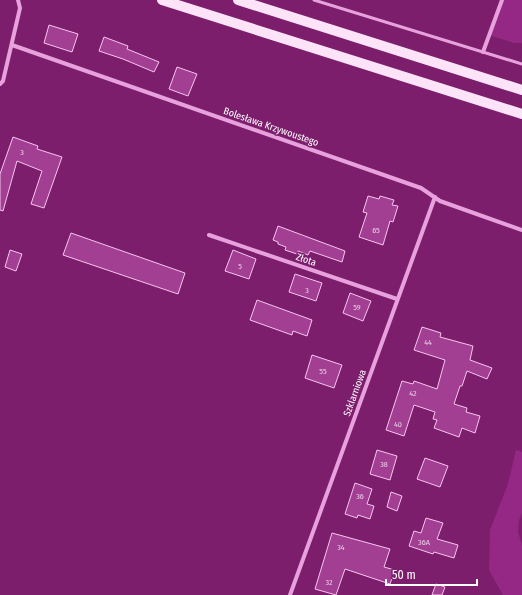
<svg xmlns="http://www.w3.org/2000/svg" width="522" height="595" font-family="'Fira Sans Condensed',sans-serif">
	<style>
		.green { fill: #952885 }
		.building { fill: #a33f93; stroke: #f6c5ee }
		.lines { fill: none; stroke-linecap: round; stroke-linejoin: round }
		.lane { stroke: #e7a1dd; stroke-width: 3 }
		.street { stroke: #e7a1dd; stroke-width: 4 }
		.primary { stroke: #fde3f8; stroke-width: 10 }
		.labels { text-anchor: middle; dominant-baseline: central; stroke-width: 3; stroke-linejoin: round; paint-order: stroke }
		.number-label { font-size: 8px; fill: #e8cfe4 }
		.street-label { font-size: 10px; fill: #fff; stroke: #7d1e6d }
	</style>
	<rect width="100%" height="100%" fill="#7d1e6d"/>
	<!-- green -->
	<g class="green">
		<path d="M 503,0 L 522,0 L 522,43 L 514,43 L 489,35 Z"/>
		<path d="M 516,450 L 522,452 L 522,513 L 519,520 L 518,532 L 522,545 L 522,595 L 503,595 L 489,570 L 490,530 L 508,484 Z"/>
	</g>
	<!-- building -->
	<g class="building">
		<path d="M 49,25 L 78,34 L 72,52 L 44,43 Z"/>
		<path d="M 104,37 L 128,46 L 127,49 L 159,62 L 154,72 L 123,59 L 99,51 Z"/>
		<path d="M 177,67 L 197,74 L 188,96 L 169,89 Z"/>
		<path d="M 13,137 L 38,146 L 37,149 L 62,157 L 44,208 L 31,204 L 42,171 L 17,161 L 3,211 L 0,210 L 0,174 Z"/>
		<path d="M 368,196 L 379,199 L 380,196 L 394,200 L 392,205 L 398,206 L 393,222 L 390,221 L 383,245 L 359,237 L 367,213 L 363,212 Z"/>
		<path d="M 278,226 L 345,251 L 342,262 L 310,251 L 308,255 L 298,251 L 297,254 L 285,250 L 286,247 L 278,244 L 278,242 L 273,240 Z"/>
		<path d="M 71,233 L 185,273 L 178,294 L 63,255 Z"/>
		<path d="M 10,250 L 22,254 L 16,271 L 5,267 Z"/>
		<path d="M 233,250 L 256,259 L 249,279 L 225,271 Z"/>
		<path d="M 295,274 L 322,283 L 316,301 L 289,292 Z"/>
		<path d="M 350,293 L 371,301 L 363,321 L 343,313 Z"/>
		<path d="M 257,300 L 312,320 L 307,336 L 293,331 L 292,335 L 250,320 Z"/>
		<path d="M 422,327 L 441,333 L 440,337 L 473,346 L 470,360 L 492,368 L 487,379 L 467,371 L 462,386 L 460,386 L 454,404 L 467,408 L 466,412 L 480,416 L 475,433 L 462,428 L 459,437 L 434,428 L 437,420 L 433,419 L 435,412 L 414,405 L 404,436 L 386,430 L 402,381 L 413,384 L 414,381 L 437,389 L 445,360 L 414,350 Z"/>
		<path d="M 312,355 L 342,365 L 334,388 L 305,378 Z"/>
		<path d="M 377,450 L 397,456 L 390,480 L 370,474 Z"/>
		<path d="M 425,458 L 448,466 L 440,487 L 417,479 Z"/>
		<path d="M 355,483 L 372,489 L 367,504 L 374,506 L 370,519 L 358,515 L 357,518 L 345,514 Z"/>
		<path d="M 391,492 L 402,496 L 397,511 L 387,507 Z"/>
		<path d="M 426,518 L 443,523 L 437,539 L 458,545 L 454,558 L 434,552 L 433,554 L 409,546 L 414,531 L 421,533 Z"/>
		<path d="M 332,533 L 390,549 L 384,567 L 395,570 L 390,584 L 345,569 L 336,595 L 315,589 Z"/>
		<path d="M 436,584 L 445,587 L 442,595 L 432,595 Z"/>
	</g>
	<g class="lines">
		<!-- lane -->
		<path class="lane" d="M 314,0 L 522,64"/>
		<!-- street -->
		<g class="street">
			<path d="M 12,45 L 421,188 L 440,201 L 522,230"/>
			<path d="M 483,52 L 502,0"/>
			<path d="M 0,84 L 3,81 L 20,8 L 18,0"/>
			<path d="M 209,235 L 397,299"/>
			<path d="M 290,595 L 435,197"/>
		</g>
		<!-- primary -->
		<g class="primary">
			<path d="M 162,0 L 522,114"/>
			<path d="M 238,0 L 522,90"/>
		</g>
	</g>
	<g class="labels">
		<!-- number labels -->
		<g class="number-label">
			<text x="22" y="152">3</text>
			<text x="376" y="230">65</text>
			<text x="240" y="266">5</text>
			<text x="307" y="290">3</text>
			<text x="357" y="307">59</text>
			<text x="428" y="342">44</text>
			<text x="323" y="371">55</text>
			<text x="413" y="393">42</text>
			<text x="398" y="424">40</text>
			<text x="384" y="464">38</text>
			<text x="360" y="496">36</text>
			<text x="424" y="542">36A</text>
			<text x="341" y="547">34</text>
			<text x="329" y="582">32</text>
		</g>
		<!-- street labels -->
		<g class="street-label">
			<text transform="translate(271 127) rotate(19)">Bolesława Krzywoustego</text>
			<text transform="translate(306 260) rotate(19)">Złota</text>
			<text transform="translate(355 393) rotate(-70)">Szklarniowa</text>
		</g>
	</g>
	<!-- scale -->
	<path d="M386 579v6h91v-6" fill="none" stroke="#ffffff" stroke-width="2"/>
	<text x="392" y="579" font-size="12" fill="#ffffff" stroke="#7d1e6d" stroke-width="3" paint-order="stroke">50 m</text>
</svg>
